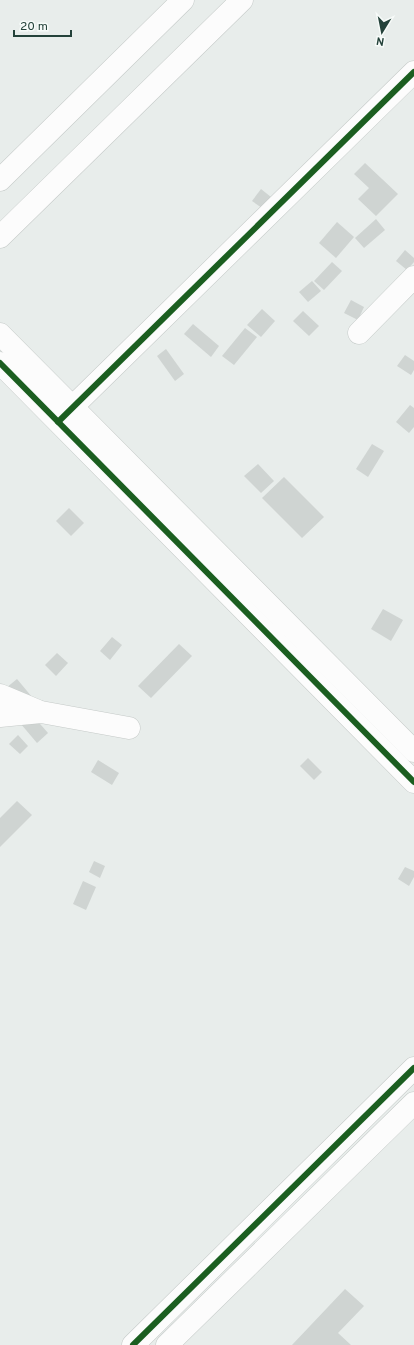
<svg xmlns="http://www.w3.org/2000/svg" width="414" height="1345" font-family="Overpass,sans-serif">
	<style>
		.building { fill: #cfd4d2 }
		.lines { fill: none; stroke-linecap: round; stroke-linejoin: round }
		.minor-casing { stroke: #c5cac8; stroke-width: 23 }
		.tertiary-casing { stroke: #c5cac8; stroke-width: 23 }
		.minor { stroke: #fcfcfc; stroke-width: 22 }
		.tertiary { stroke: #fcfcfc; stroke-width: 22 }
		.cycleway-casing { stroke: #f7fbf9; stroke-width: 8 }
		.cycleway { stroke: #1b5e20; stroke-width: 6 }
	</style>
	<rect width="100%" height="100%" fill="#e8edeb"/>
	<!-- building -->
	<g class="building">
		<path d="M 365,163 L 398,194 L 376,216 L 358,199 L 369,188 L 354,174 Z"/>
		<path d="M 261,189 L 271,197 L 262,208 L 252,201 Z"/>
		<path d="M 376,219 L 385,230 L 364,248 L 355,238 Z"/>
		<path d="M 337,222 L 354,237 L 336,258 L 319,243 Z"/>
		<path d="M 405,250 L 414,258 L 414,262 L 407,270 L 396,261 Z"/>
		<path d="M 332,262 L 342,271 L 324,290 L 314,281 Z"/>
		<path d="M 312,281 L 321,291 L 308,302 L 299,292 Z"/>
		<path d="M 351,300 L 364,307 L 358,320 L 344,313 Z"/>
		<path d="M 262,309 L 275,321 L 261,337 L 247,325 Z"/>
		<path d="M 303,311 L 319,326 L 309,336 L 293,321 Z"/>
		<path d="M 193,324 L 219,346 L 211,357 L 184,334 Z"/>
		<path d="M 245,328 L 257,337 L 234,365 L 222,356 Z"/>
		<path d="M 166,349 L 184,374 L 175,381 L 157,356 Z"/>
		<path d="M 405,355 L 414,361 L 414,370 L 411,375 L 397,366 Z"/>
		<path d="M 410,405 L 414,408 L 414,427 L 409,433 L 396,422 Z"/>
		<path d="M 372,444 L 384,451 L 368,477 L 356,469 Z"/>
		<path d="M 258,464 L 274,481 L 261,493 L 244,476 Z"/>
		<path d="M 284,477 L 324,517 L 302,538 L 262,498 Z"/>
		<path d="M 69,508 L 84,523 L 71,536 L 56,521 Z"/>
		<path d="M 383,609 L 403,620 L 391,641 L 371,629 Z"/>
		<path d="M 112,637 L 122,645 L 110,660 L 100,651 Z"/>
		<path d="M 179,644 L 192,656 L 151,698 L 138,686 Z"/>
		<path d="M 57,653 L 68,663 L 56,676 L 45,665 Z"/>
		<path d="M 17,679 L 32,697 L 14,712 L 0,693 Z"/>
		<path d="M 26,708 L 48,733 L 37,743 L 15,717 Z"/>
		<path d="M 18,735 L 28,746 L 20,754 L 9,744 Z"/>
		<path d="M 308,758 L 322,772 L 314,780 L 300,766 Z"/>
		<path d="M 98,760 L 119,773 L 112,785 L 91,772 Z"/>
		<path d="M 17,801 L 32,815 L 0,847 L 0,818 Z"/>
		<path d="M 94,861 L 105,866 L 100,878 L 89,872 Z"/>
		<path d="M 405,867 L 414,871 L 414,877 L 409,886 L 398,879 Z"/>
		<path d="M 83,881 L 96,887 L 86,910 L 73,904 Z"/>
		<path d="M 345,1289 L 364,1306 L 338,1333 L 351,1345 L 292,1345 Z"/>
	</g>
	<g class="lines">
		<!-- minor casing -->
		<g class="minor-casing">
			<g id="minor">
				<path d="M 359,333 L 414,277"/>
				<path d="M 59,420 L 414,72"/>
				<path d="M 0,695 L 38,711"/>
				<path d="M 0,716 L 41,712 L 129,728"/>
			</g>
		</g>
		<!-- tertiary casing -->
		<g class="tertiary-casing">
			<g id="tertiary">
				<path d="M 0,180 L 183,0"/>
				<path d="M 0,237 L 242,0"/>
				<path d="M 0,334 L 414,751"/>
				<path d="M 0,363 L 414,782"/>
				<path d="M 133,1345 L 414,1068"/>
				<path d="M 167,1345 L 414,1103"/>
			</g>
		</g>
		<!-- minor -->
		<use href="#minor" class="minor"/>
		<!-- tertiary -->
		<use href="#tertiary" class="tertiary"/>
		<!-- cycleway casing -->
		<g class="cycleway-casing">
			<g id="cycleway">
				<path d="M 0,363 L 414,782"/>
				<path d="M 58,422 L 414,72"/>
				<path d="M 133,1345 L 414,1068"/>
			</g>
		</g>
		<!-- cycleway -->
		<use href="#cycleway" class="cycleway"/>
	</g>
	<!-- north arrow -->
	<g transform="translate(382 32) rotate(190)" stroke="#f7fbf9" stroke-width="3" paint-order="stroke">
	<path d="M0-3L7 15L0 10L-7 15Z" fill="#24423a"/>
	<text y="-6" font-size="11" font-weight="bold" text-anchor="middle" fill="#24423a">N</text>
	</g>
	<!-- scale -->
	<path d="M14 30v6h57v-6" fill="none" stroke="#24423a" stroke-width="2"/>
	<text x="20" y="30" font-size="12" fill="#24423a" stroke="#f7fbf9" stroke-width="3" paint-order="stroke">20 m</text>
</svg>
